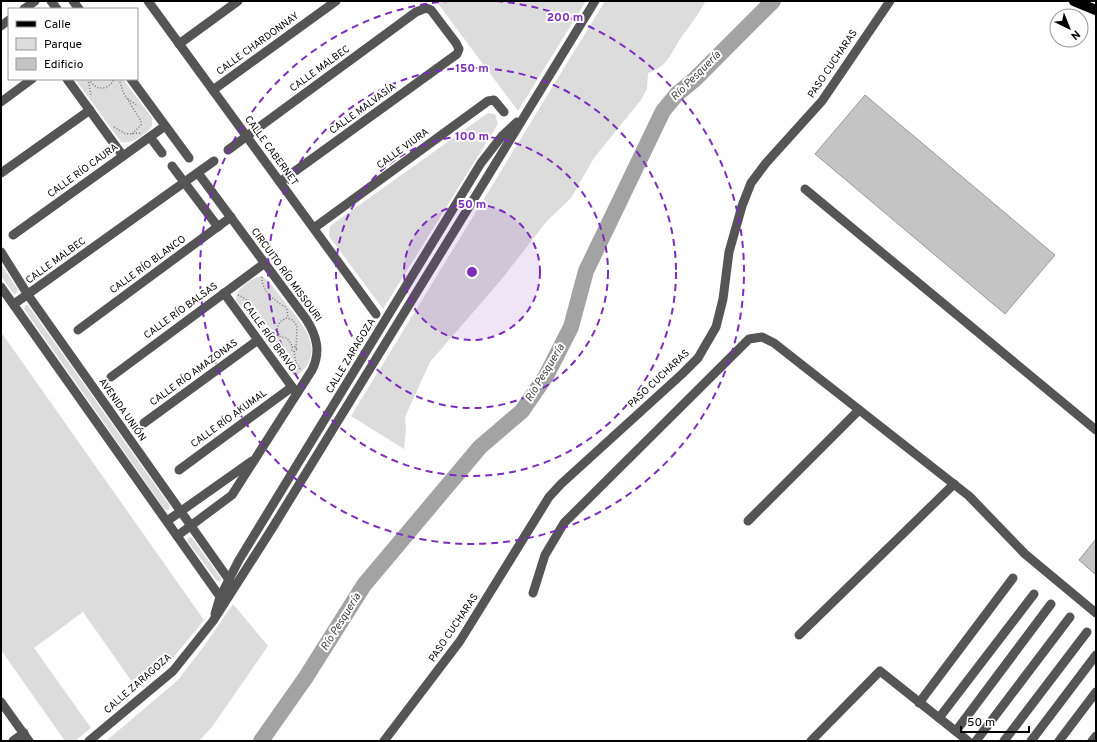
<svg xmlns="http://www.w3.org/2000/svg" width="1097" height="742" font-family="Overpass,sans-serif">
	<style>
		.green { fill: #dcdcdc }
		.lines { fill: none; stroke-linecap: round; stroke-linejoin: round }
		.river { stroke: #a3a3a3; stroke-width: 16 }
		.building { fill: #c4c4c4; stroke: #999 }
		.major-casing { stroke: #dbdbdb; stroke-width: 11 }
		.path { stroke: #777; stroke-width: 1.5; stroke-dasharray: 1 2; stroke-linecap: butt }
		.minor { stroke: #555; stroke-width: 9 }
		.major { stroke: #000; stroke-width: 10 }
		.ring { fill: none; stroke: #7b2cbf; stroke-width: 2; stroke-dasharray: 7 5 }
		.labels { text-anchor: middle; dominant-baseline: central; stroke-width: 4; stroke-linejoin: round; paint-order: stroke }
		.street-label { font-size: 10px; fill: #000; stroke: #fff }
		.water-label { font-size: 11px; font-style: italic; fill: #444; stroke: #fff }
		.centre { fill: #7b2cbf; stroke: #fff; stroke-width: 2 }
		.ring-label { font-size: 12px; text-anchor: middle; font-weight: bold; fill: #7b2cbf; stroke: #fff; stroke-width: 4; stroke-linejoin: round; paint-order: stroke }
	</style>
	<rect width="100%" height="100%" fill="#fff"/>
	<!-- green -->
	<g class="green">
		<path d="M 436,1 L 586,1 L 518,111 Z"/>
		<path d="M 605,1 L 706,1 C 699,13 691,24 683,35 C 671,51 670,66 648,73 L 647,89 L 641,100 L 594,158 L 571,198 L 547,221 L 501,280 L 430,362 L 405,417 L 406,429 L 404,449 L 351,416 Z"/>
		<path d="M 75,79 L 123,79 L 152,118 L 152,126 C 146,134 131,145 121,142 Z"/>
		<path d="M 488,113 L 495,114 L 498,124 L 383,309 L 329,236 L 330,226 Z"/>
		<path d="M 1,264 L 18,290 L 16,294 L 13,293 L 1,276 Z"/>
		<path d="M 262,276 C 271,282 278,294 285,302 C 302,324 327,350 299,374 L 290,373 L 236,300 C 235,289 253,277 262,276 Z"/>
		<path d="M 25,305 L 28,305 L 170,506 L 169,510 L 165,510 L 24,309 Z"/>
		<path d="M 1,332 L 204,620 L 172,659 L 137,689 L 83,612 L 34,648 L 91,728 L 75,741 L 65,741 L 1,650 Z"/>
		<path d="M 188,537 L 192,538 L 221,578 L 221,581 L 217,581 L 188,542 Z"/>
		<path d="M 233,604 L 268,646 L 212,727 L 199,741 L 106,741 L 178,680 L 204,646 Z"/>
	</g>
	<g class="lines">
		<!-- river -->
		<path class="river" d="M 261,741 L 306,677 L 364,585 L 480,447 L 522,411 L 546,376 L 571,327 L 586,271 L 663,111 L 677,94 L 694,80 L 773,1"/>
	</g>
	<!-- building -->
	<g class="building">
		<path d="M 865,95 L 1055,255 L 1005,314 L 815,154 Z"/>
		<path d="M 1096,539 L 1096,575 L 1079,560 Z"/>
	</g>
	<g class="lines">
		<!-- major casing -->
		<g class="major-casing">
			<path id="major" d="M 1074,1 L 1096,10"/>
		</g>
		<!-- path -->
		<g class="path">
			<path d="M 88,79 L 91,95"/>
			<path d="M 89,79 C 95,91 109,91 114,79"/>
			<path d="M 119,79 L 123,92 L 141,121 L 141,125 L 132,134"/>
			<path d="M 128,99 L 138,106"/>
			<path d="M 114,127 L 126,134 L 140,133"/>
			<path d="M 262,277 C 261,291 276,302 287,308"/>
			<path d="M 238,295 C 251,300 255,311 258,323"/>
			<path d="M 287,309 L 288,318"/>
			<path d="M 265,333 L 287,338 L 293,347"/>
			<path d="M 279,335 L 277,328 L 280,322 L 286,318 L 293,320 L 297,326 L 296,349"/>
			<circle cx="294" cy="349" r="2.5"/>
			<path d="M 294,351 L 296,363 L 293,374 L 298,374"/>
			<path d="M 296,363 L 301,370"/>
		</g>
		<!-- minor -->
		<g class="minor">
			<path d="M 51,1 L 57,9"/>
			<path d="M 73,1 L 79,9"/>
			<path d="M 148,1 L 376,314"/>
			<path d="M 24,9 L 35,1"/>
			<path d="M 1,26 L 9,20"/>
			<path d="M 179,44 L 238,1"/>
			<path d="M 67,79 L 123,156"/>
			<path d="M 131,79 L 189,158"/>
			<path d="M 213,90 L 336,1"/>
			<path d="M 1,102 L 32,79"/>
			<path d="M 150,137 L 162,153"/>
			<path d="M 228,150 L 416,12 L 426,8 L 431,10 L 456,43 L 459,49 L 457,54 L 280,182"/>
			<path d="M 172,166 L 218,227"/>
			<path d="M 1,173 L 90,110"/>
			<path d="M 805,189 L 1096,430"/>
			<path d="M 314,228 L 488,101 L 494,100 L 504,112"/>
			<path d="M 13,235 L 165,126"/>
			<path d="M 1,252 L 28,295 L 232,584"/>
			<path d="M 1,287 L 223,601"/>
			<path d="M 224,293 L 295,391"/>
			<path d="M 14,304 L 214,161"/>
			<path d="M 78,330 L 231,217"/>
			<path d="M 111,377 L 265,263"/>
			<path d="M 144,423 L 258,340"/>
			<path d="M 179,470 L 292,387"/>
			<path d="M 167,521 L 252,461"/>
			<path d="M 748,521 L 859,410"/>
			<path d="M 177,536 L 232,495 L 312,370 C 321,352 317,336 306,319 L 198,173"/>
			<path d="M 533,593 L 545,555 L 564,523 L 749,339 L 762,337 L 774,343 L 969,496 L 1025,554 L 1096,613"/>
			<path d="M 215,614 L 220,597 L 239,560 L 481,163 L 502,136 L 517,122"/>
			<path d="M 799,635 L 954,484"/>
			<path d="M 1,702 L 29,741"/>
			<path d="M 919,703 L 1013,578"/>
			<path d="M 939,718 L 1034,594"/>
			<path d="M 956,731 L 1051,604"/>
			<path d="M 13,741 L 24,733"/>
			<path d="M 89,741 L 173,671 L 213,621 L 273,527 L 595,1"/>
			<path d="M 384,741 L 460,641 L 549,497 L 561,484 L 682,374 L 698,358 L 716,327 L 723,299 L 729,252 L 742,206 L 751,183 L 766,163 L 822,101 L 890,1"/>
			<path d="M 811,741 L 880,671 L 968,741"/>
			<path d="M 976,741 L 1070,617"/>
			<path d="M 1004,741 L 1087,632"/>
			<path d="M 1031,741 L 1096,655"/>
			<path d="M 1059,741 L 1096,692"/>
			<path d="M 1092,741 L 1096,736"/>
		</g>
		<!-- major -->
		<use href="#major" class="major"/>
	</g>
	<!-- distance rings -->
	<circle cx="472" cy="272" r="68" fill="#7b2cbf" fill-opacity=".12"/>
	<g class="ring">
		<circle cx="472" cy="272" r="68"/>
		<circle cx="472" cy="272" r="136"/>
		<circle cx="472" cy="272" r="204"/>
		<path d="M496 1A272 272 0 1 1 448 1"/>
	</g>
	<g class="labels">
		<!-- street labels -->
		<g class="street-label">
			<text transform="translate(258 44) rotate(-36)">CALLE CHARDONNAY</text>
			<text transform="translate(833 64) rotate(-56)">PASO CUCHARAS</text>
			<text transform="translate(320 69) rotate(-36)">CALLE MALBEC</text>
			<text transform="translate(363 109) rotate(-36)">CALLE MALVASÍA</text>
			<text transform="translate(403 149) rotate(-36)">CALLE VIURA</text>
			<text transform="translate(271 151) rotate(54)">CALLE CABERNET</text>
			<text transform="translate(83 171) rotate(-36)">CALLE RÍO CAURA</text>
			<text transform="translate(56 261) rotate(-36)">CALLE MALBEC</text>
			<text transform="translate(148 265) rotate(-36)">CALLE RÍO BLANCO</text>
			<text transform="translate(286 275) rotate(54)">CIRCUITO RÍO MISSOURI</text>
			<text transform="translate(181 311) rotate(-36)">CALLE RÍO BALSAS</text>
			<text transform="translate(269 337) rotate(54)">CALLE RÍO BRAVO</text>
			<text transform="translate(351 356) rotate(-59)">CALLE ZARAGOZA</text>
			<text transform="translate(194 373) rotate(-36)">CALLE RÍO AMAZONAS</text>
			<text transform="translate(659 379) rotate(-43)">PASO CUCHARAS</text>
			<text transform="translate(122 410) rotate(55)">AVENIDA UNIÓN</text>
			<text transform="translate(229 419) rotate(-36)">CALLE RÍO AKUMAL</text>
			<text transform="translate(454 628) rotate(-56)">PASO CUCHARAS</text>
			<text transform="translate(138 684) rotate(-41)">CALLE ZARAGOZA</text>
		</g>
		<!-- water labels -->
		<g class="water-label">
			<text transform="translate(696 76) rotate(-45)">Río Pesquería</text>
			<text transform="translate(545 373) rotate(-59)">Río Pesquería</text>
			<text transform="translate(341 622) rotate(-58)">Río Pesquería</text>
		</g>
	</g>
	<circle cx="472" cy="272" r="6" class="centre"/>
	<g class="ring-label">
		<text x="565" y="21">200 m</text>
		<text x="472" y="72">150 m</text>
		<text x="472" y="140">100 m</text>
		<text x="472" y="208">50 m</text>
	</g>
	<!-- border -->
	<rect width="1097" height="742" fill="none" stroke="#000000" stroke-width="4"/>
	<!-- legend -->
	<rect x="8" y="8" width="130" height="72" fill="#ffffff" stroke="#999999"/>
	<rect x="16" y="21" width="20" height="6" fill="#000000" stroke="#999999"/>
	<text x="44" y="28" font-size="12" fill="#000000">Calle</text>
	<rect x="16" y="38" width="20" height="12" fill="#dcdcdc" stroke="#999999"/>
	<text x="44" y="48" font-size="12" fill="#000000">Parque</text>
	<rect x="16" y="58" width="20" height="12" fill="#c4c4c4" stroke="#999999"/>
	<text x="44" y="68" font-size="12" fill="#000000">Edificio</text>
	<!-- north arrow -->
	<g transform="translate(1069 28) rotate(137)"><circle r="19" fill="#ffffff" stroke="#999999"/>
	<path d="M0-3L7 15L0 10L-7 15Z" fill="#000000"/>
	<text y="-6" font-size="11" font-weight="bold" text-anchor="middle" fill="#000000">N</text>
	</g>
	<!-- scale -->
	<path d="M961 726v6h68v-6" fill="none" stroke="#000000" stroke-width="2"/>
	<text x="967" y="726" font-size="12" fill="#000000" stroke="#ffffff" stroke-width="3" paint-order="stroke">50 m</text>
</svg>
